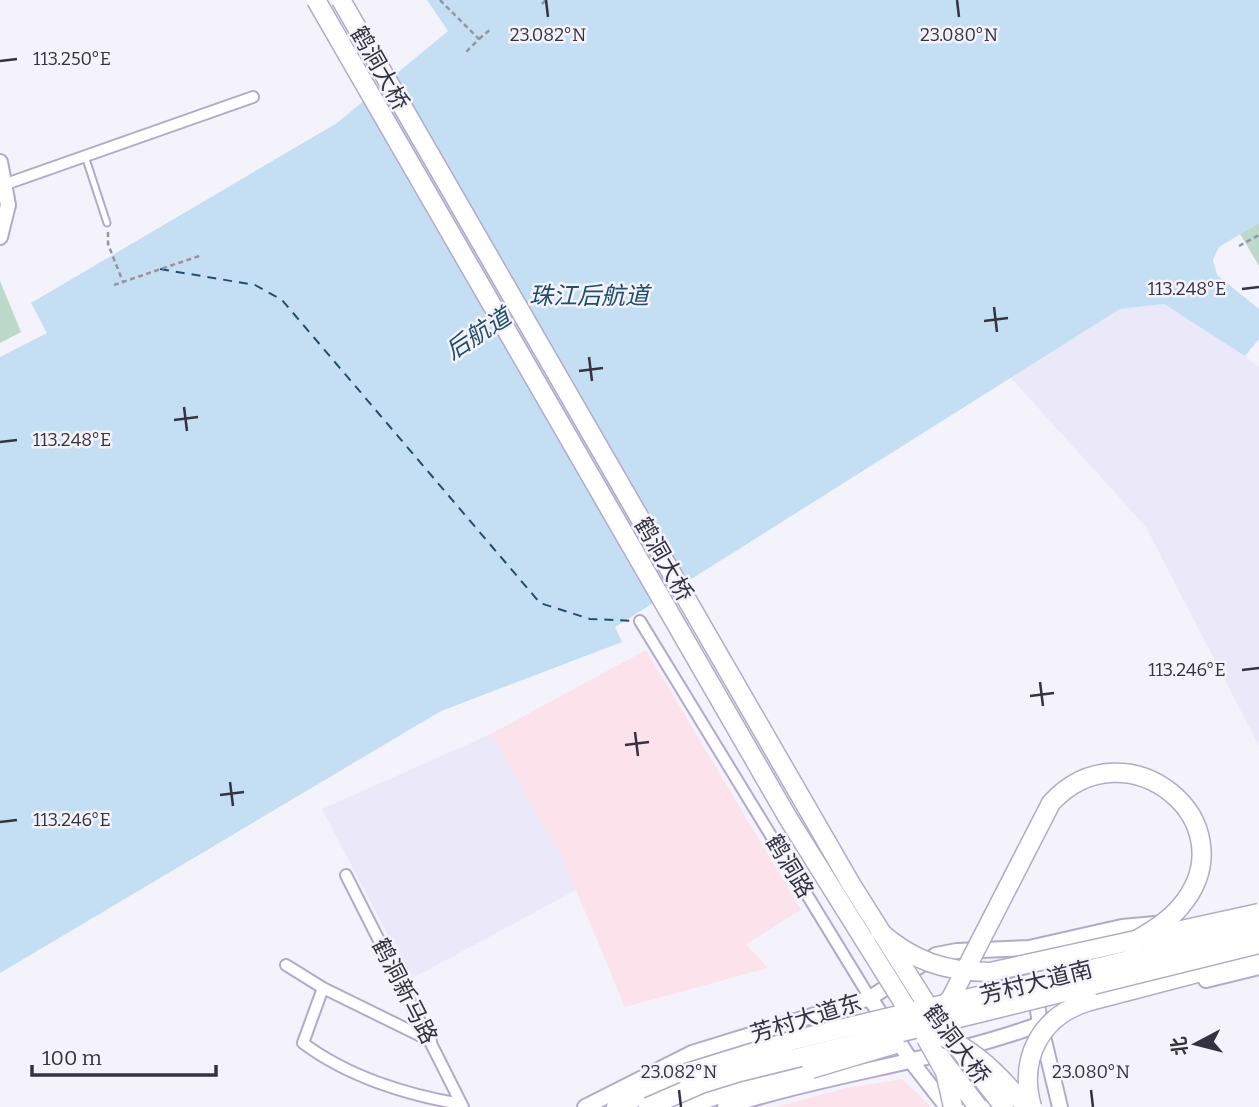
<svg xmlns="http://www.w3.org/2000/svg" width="1259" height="1107" font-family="Bitter,'Noto Sans SC',serif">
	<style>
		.commercial { fill: #fce2ea }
		.built { fill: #ebe8f9 }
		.green { fill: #bcd9c9 }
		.water { fill: #c4dff4 }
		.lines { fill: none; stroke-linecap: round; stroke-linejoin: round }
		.ferry { stroke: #214e6c; stroke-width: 2; stroke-dasharray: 9 7; stroke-linecap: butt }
		.service-casing { stroke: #b2aacd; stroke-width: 9 }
		.minor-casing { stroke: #b2aacd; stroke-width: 14 }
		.tertiary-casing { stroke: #b2aacd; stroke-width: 18 }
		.trunk-casing { stroke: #b2aacd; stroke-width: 21 }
		.path { stroke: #9794a0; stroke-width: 2.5; stroke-dasharray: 5 3.5; stroke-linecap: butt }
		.service { stroke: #fff; stroke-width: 5 }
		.minor { stroke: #fff; stroke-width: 10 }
		.tertiary { stroke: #fff; stroke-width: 14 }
		.trunk { stroke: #fff; stroke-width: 18 }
		.primary-bridge-casing { stroke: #b2aacd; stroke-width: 21; stroke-linecap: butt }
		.trunk-bridge-casing { stroke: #b2aacd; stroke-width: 21; stroke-linecap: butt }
		.primary-bridge { stroke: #fff; stroke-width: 18 }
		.trunk-bridge { stroke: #fff; stroke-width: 18 }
		.ticks { fill: none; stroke: #353241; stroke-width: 2.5 }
		.labels { text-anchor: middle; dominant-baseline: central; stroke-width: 5; stroke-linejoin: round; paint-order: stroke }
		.street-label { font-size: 23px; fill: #353241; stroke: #f4f2fa }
		.water-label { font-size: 24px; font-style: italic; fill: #214e6c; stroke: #f4f2fa }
		.ticks-label { font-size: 18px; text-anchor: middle; fill: #353241; stroke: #f4f2fa; stroke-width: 5; stroke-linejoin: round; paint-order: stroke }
	</style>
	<rect width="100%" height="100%" fill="#f4f2fa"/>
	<!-- commercial -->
	<g class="commercial">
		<path d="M 646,650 L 801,910 L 746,944 L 768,968 L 625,1007 L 564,861 L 491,734 Z"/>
		<path d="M 902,1079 L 931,1107 L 777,1107 L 846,1088 Z"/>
	</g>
	<!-- built -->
	<g class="built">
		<path d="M 1164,304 L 1227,342 L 1259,367 L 1259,746 L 1146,527 L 1011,378 L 1120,309 Z"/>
		<path d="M 491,734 L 564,861 L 576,890 L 411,979 L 322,809 Z"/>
	</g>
	<!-- green -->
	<g class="green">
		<path d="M 1259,223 L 1259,266 L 1240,234 Z"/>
		<path d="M 0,281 L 21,332 L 0,343 Z"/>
	</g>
	<!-- water -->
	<path class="water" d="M 427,0 L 1259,0 L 1259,223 L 1219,247 L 1213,260 L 1217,275 L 1259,309 L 1259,339 L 1245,356 L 1164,304 L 1120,309 L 615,627 L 622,642 L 441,711 L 0,973 L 0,357 L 47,333 L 31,303 L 337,123 L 448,31 Z"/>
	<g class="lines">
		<!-- ferry -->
		<path class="ferry" d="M 160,269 L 255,285 L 282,300 L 540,603 L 590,619 L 636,621"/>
		<!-- service casing -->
		<g class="service-casing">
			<path id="service" d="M 85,156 L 107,223"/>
		</g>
		<!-- minor casing -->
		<g class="minor-casing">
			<g id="minor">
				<path d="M 6,184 L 253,97"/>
				<path d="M 640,621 L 870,998"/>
				<path d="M 346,875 L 463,1107"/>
				<path d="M 286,965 L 323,988 L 431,1041"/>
				<path d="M 323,988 L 303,1043 C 347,1076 406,1095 461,1104"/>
			</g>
		</g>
		<!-- tertiary casing -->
		<g class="tertiary-casing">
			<g id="tertiary">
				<path d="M 0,162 L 8,205 L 0,237"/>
				<path d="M 1030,954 L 1040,1024 L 1060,1107"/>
				<path d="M 1206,980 L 1259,967"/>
				<path d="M 870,998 L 911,1061 L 947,1107"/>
				<path d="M 585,1107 L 692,1053 L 870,998 L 936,955 L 957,951 L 1029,948 L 1122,927 L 1166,923"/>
				<path d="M 725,1107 C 833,1072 948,1060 1054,1019"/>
			</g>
		</g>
		<!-- trunk casing -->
		<g class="trunk-casing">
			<g id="trunk">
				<path d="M 1090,1001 L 1259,957"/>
				<path d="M 616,1107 L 683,1074"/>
				<path d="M 682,1107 L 728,1091 L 811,1069"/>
			</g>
		</g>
		<!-- path -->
		<g class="path">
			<path d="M 440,0 L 479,39 L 465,53"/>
			<path d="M 542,4 L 546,0"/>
			<path d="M 479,39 L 492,28"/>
			<path d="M 108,232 L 108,244 L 123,282"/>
			<path d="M 1239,246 L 1259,235"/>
			<path d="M 114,285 L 202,255"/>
		</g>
		<!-- service -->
		<use href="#service" class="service"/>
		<!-- minor -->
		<use href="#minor" class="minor"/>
		<!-- tertiary -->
		<use href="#tertiary" class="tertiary"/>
		<!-- trunk -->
		<use href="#trunk" class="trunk"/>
		<!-- primary-bridge casing -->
		<g class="primary-bridge-casing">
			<g id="primary-bridge">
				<path d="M 316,0 L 788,818 L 916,1023"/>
				<path d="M 341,0 L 851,884 L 936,1019"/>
				<path d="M 957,1046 L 1004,1107"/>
				<path d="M 940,1057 L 978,1107"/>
			</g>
		</g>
		<!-- trunk-bridge casing -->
		<g class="trunk-bridge-casing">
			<g id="trunk-bridge">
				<path d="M 880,932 C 913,961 946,972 990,972 L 1259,913"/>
				<path d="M 924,1023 L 938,1013 L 951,998 L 1051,803 C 1126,721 1251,822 1181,906 C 1167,923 1148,933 1130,944"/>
				<path d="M 918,1028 C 965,1040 996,1070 1026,1107"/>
				<path d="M 926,1038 L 945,1072 L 953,1107"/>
				<path d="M 811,1069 L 895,1044"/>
				<path d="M 683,1074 L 794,1040 L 1259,929"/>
				<path d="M 648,1107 L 701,1084 L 740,1072 L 1259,944"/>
				<path d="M 1032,1107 C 1018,1058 1041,1015 1090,1001"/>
			</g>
		</g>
		<!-- primary-bridge -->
		<use href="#primary-bridge" class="primary-bridge"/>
		<!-- trunk-bridge -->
		<use href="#trunk-bridge" class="trunk-bridge"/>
	</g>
	<!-- ticks -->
	<path class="ticks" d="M 546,0 L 548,17M 957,0 L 959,17M 0,61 L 17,59M 1242,289 L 1259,287M 994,307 L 997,332M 984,321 L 1008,318M 589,357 L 592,381M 579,371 L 603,368M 184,407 L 187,431M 174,420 L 198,417M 0,442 L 17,440M 1242,670 L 1259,668M 1040,682 L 1043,706M 1030,696 L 1054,693M 635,732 L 638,756M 625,745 L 649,742M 230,782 L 233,806M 220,795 L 244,792M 0,822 L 17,820M 679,1090 L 681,1107M 1091,1090 L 1093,1107"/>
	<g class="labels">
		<!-- street labels -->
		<g class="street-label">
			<text transform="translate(380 68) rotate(60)">鹤洞大桥</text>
			<text transform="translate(664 559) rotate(60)">鹤洞大桥</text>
			<text transform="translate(790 866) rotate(59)">鹤洞路</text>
			<text transform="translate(1036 982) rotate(-14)">芳村大道南</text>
			<text transform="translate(405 991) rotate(63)">鹤洞新马路</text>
			<text transform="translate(806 1018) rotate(-17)">芳村大道东</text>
			<text transform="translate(957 1044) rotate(53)">鹤洞大桥</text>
		</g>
		<!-- water labels -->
		<g class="water-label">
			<text x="589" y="296">珠江后航道</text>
			<text transform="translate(478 334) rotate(-33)">后航道</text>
		</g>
	</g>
	<g class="ticks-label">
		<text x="548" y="41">23.082°N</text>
		<text x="959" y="41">23.080°N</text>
		<text x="72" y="65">113.250°E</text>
		<text x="1187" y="295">113.248°E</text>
		<text x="72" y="446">113.248°E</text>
		<text x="1187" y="676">113.246°E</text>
		<text x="72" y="826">113.246°E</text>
		<text x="679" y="1078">23.082°N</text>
		<text x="1091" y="1078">23.080°N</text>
	</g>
	<!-- north arrow -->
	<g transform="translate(1196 1044) rotate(263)" stroke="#f4f2fa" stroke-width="5" paint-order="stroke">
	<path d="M0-5L12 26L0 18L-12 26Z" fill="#353241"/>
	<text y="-10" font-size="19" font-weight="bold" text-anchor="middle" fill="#353241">北</text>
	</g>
	<!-- scale -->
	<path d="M32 1065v10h184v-10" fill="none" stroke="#353241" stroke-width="3.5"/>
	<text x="42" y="1065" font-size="21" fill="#353241" stroke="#f4f2fa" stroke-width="5" paint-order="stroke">100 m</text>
</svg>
